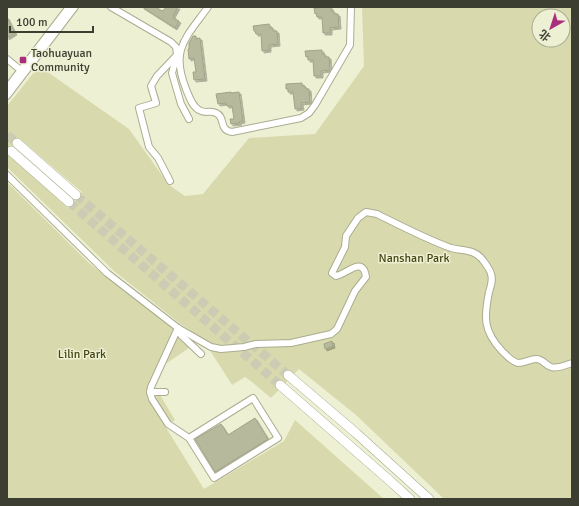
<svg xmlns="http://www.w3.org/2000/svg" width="579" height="506" font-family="Signika,'Noto Sans SC',sans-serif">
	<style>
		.green { fill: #d8daad; fill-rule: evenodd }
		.building { fill: #b7b99d; stroke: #a1a388; filter: url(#shadow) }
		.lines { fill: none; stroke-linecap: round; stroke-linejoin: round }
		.highway-tunnel { stroke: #cbccb3; stroke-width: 9; stroke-dasharray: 9 4.5; stroke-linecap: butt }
		.minor-casing { stroke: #abac91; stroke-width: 8 }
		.highway-casing { stroke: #abac91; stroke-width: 10 }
		.minor { stroke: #fff; stroke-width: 6 }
		.highway { stroke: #fff; stroke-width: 9 }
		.poi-dot { fill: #ab2e7e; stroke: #eef0d3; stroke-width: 1.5 }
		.labels { text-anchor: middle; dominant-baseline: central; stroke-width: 3; stroke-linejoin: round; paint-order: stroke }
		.poi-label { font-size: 12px; fill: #3d3e32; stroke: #eef0d3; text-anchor: start }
		.park-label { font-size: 12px; fill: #454615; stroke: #eef0d3 }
	</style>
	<defs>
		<filter id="shadow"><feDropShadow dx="2" dy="2" stdDeviation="0" flood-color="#0004"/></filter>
	</defs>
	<rect width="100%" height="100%" fill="#eef0d3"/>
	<!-- green -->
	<g class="green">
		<path d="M 362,7 L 572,7 L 572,499 L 444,499 L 356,415 L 299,369 L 271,398 L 252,382 L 245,377 L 232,385 L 211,352 L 201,338 L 178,322 L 114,271 L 7,167 L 7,153 L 68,208 L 82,192 L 19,138 L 7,152 L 7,106 L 39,66 L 129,129 L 169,185 L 185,196 L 203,194 L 249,138 L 315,134 L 364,66 ZM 539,16 L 563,16 L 563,40 L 539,40 Z"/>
		<path d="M 7,182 L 89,263 L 170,326 L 189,348 L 167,363 L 161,362 L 149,387 L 148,396 L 160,395 L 175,420 L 165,426 L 204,489 L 284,441 L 295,420 L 384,499 L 7,499 Z"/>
	</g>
	<!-- building -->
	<g class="building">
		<path d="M 142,7 L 156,7 L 162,11 L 163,10 L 164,10 L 166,7 L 178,7 L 173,16 L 174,16 L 173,18 L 179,21 L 175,28 Z"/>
		<path d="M 331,7 L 331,11 L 334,11 L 334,14 L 338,14 L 339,27 L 330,28 L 330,33 L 323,33 L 322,17 L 317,17 L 316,13 L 315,14 L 314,8 Z"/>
		<path d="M 7,17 L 15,33 L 7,38 Z"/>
		<path d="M 269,24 L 270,28 L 273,28 L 273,31 L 277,31 L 278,44 L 269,45 L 269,50 L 262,51 L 261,34 L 256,34 L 255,31 L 254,31 L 253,26 Z"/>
		<path d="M 193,36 L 196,36 L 196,39 L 200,38 L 205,79 L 194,80 L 193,72 L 196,72 L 194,58 L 189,59 L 188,49 L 189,49 L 189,43 Z"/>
		<path d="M 322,50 L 322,54 L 325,54 L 325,57 L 329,57 L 330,70 L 321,71 L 321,76 L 314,76 L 313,60 L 308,60 L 308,56 L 306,57 L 305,51 Z"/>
		<path d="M 302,83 L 302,86 L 305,86 L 306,89 L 309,89 L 310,102 L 301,103 L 302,108 L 295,109 L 293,92 L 288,92 L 288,89 L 286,89 L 286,84 Z"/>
		<path d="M 231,92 L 231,93 L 239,92 L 243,121 L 239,122 L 240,123 L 231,124 L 230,119 L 234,119 L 232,106 L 227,106 L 226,103 L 218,104 L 216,94 Z"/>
		<path d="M 332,341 L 333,346 L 325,349 L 324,344 Z"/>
		<path d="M 255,418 L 268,439 L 215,472 L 195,439 L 221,424 L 228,435 Z"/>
	</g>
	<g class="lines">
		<!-- highway-tunnel -->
		<g class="highway-tunnel">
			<path d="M 7,135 L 17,143"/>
			<path d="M 76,195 L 288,375"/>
			<path d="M 69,202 L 280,385"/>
		</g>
		<!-- minor casing -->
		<g class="minor-casing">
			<g id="minor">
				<path d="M 111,7 L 171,42 L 176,47 L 177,55 L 172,73 L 181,104 L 189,119"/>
				<path d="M 208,7 C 186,38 170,49 186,89 C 189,96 192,106 199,110 C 205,114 211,110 216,113 C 226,117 218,130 232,132 L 301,118 L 309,113 L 315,105 L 350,45 L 351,7"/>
				<path d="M 7,59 L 23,72"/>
				<path d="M 7,88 L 69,7"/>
				<path d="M 7,96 L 75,7"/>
				<path d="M 7,175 L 107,273 L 178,328 L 211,347 L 221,349 L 244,347 L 256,344 L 291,343 L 331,334 L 337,329 L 355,291 L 366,277 C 363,255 347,274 336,276 L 332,273 L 345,247 L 346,236 L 358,218 L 366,212 L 377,214 C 401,226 426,239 451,248 C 462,251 474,249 482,259 C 485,263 490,269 491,274 C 493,280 491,286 489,292 C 484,317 483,331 502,351 C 506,355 512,362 518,363 C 525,363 530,359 536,359 C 543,359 545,365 551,367 C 557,369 566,365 572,363"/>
				<path d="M 170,181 L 158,158 L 149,147 L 139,108 L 156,103 L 151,86 L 157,76 L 177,55"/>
				<path d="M 178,328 L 151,387 L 150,392 L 152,399 L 168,424 L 189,438 L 214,478 L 278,438 L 253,398 L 189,438"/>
				<path d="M 178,328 L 181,335 L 201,354"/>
				<path d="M 150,392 L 165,392"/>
			</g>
		</g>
		<!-- highway casing -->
		<g class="highway-casing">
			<g id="highway">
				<path d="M 17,143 L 76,195"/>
				<path d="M 11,151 L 69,202"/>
				<path d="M 288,375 L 356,433 L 429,499"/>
				<path d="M 280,385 L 389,480 L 410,499"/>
			</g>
		</g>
		<!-- minor -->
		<use href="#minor" class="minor"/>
		<!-- highway -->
		<use href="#highway" class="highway"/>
	</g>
	<!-- markers -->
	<rect class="poi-dot" x="19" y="56" width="8" height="8" rx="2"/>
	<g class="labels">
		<!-- poi labels -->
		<g class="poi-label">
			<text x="31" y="53">Taohuayuan<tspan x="31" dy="14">Community</tspan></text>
		</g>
		<!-- park labels -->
		<g class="park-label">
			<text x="414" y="258">Nanshan Park</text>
			<text x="82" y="354">Lilin Park</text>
		</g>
	</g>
	<!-- border -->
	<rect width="579" height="506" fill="none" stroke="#3d3e32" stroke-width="16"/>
	<!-- north arrow -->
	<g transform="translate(551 28) rotate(219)"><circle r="19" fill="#eef0d3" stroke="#a7a993"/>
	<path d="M0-3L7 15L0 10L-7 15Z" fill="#ab2e7e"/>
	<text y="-6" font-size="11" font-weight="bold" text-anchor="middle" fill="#3d3e32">北</text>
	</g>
	<!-- scale -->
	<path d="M10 26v6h83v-6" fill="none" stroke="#3d3e32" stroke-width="2"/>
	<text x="16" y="26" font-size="12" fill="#3d3e32" stroke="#eef0d3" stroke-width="3" paint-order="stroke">100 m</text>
</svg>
